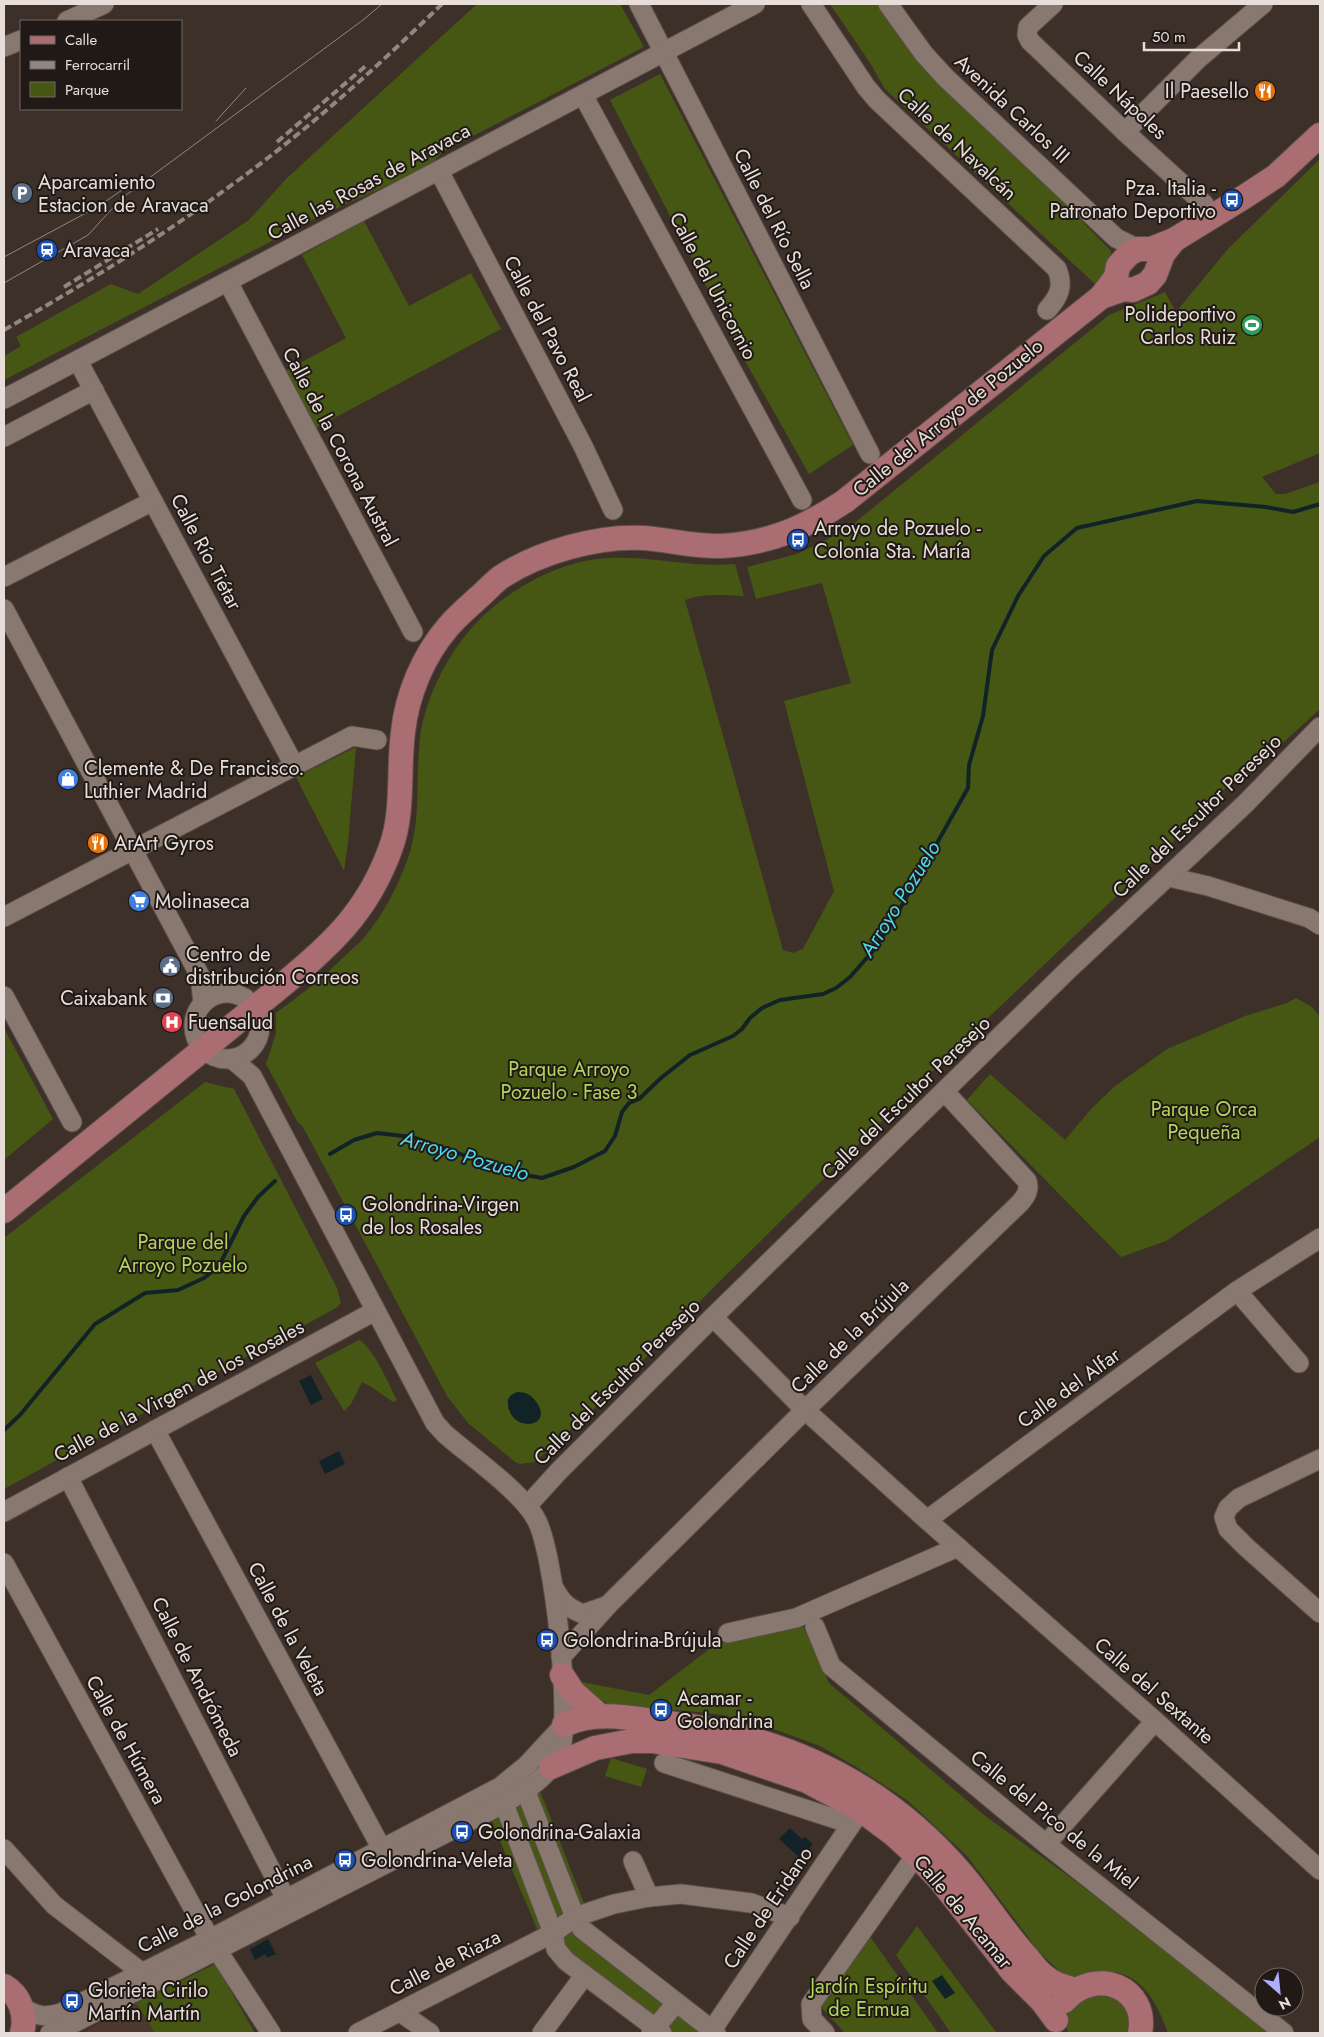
<svg xmlns="http://www.w3.org/2000/svg" width="1324" height="2037" font-family="Jost,sans-serif">
	<style>
		.built { fill: #4c382e }
		.green { fill: #465714 }
		.water { fill: #112326 }
		.lines { fill: none; stroke-linecap: round; stroke-linejoin: round }
		.stream { stroke: #112326; stroke-width: 4 }
		.minor-casing { stroke: #5b4f49; stroke-width: 21 }
		.major-casing { stroke: #5b4f49; stroke-width: 26 }
		.minor { stroke: #887870; stroke-width: 19 }
		.major { stroke: #aa6e72; stroke-width: 24 }
		.tram { stroke: #918680; stroke-width: 1 }
		.rail { stroke: #918680; stroke-width: 4; stroke-dasharray: 8 4; stroke-linecap: butt }
		.labels { text-anchor: middle; dominant-baseline: central; stroke-width: 4; stroke-linejoin: round; paint-order: stroke }
		.poi-label { font-size: 20px; fill: #e7ded9; stroke: #201916; text-anchor: start }
		.street-label { font-size: 20px; fill: #e7ded9; stroke: #201916 }
		.park-label { font-size: 20px; fill: #b3d55b; stroke: #201916 }
		.water-label { font-size: 21px; font-style: italic; fill: #4bd7f1; stroke: #201916 }
	</style>
	<rect width="100%" height="100%" fill="#3d3029"/>
	<!-- built -->
	<path class="built" d="M 136,2003 L 155,2033 L 82,2033 Z"/>
	<!-- green -->
	<g class="green">
		<path d="M 477,4 L 620,4 L 644,47 L 444,151 L 428,167 L 314,219 L 4,380 L 4,356 L 21,346 L 16,337 L 111,284 L 138,294 L 249,220 L 287,178 Z"/>
		<path d="M 830,4 L 879,4 L 997,134 L 1111,251 C 1109,266 1110,277 1095,284 L 885,89 L 870,63 Z"/>
		<path d="M 660,74 L 853,445 L 809,474 L 744,359 L 610,100 Z"/>
		<path d="M 1320,159 L 1320,453 L 1262,477 L 1276,494 L 1285,494 L 1320,482 L 1320,709 L 1244,778 L 1236,777 L 1165,850 L 949,1055 L 715,1286 L 612,1392 L 535,1462 L 520,1464 L 515,1462 L 468,1423 L 447,1396 L 303,1127 L 297,1121 L 266,1064 L 276,1033 L 276,1013 C 302,994 326,975 348,953 C 354,947 362,941 367,934 C 384,913 399,884 408,858 C 422,819 415,778 420,738 C 424,702 446,657 470,630 C 493,602 532,577 566,566 C 625,546 676,569 735,564 L 744,596 C 723,595 704,593 685,600 L 783,950 L 793,953 L 803,949 L 834,891 L 784,701 L 851,683 L 822,583 L 756,599 L 747,567 L 797,554 L 846,530 L 1109,315 L 1165,292 L 1176,312 L 1228,249 Z"/>
		<path d="M 364,221 L 409,306 L 471,273 L 501,329 L 310,431 L 280,374 L 346,338 L 302,255 Z"/>
		<path d="M 356,747 L 348,843 L 344,871 L 296,777 Z"/>
		<path d="M 1296,998 L 1312,1007 L 1320,1017 L 1320,1137 L 1166,1241 L 1121,1257 L 967,1100 L 990,1074 L 1065,1140 L 1092,1108 L 1115,1086 L 1167,1049 L 1245,1016 L 1287,1003 Z"/>
		<path d="M 4,1028 L 53,1119 L 4,1160 Z"/>
		<path d="M 205,1082 L 234,1089 L 337,1288 L 341,1303 L 336,1308 L 4,1489 L 4,1238 Z"/>
		<path d="M 359,1340 C 374,1348 389,1385 397,1400 L 393,1402 L 370,1386 L 362,1382 L 351,1404 L 344,1411 L 315,1363 Z"/>
		<path d="M 801,1622 L 829,1683 L 984,1815 L 1074,1880 L 1269,2033 L 1168,2033 C 1156,2000 1140,1969 1100,1971 C 1089,1972 1078,1977 1066,1977 L 1041,1954 L 967,1856 L 907,1800 L 858,1768 L 820,1746 L 779,1731 L 723,1715 L 688,1711 L 611,1706 L 594,1695 L 581,1682 L 649,1695 L 716,1644 L 784,1629 Z"/>
		<path d="M 611,1758 L 647,1769 L 641,1787 L 605,1776 Z"/>
		<path d="M 540,1791 L 596,1934 L 729,2033 L 648,2033 L 558,1967 L 542,1941 L 491,1819 Z"/>
		<path d="M 917,1926 L 996,2032 L 994,2033 L 951,2033 L 896,1955 Z"/>
		<path d="M 869,1935 L 938,2033 L 845,2033 L 819,2005 Z"/>
		<path d="M 215,1964 L 255,2033 L 155,2033 L 136,2003 Z"/>
		<path d="M 1095,1993 C 1118,1999 1134,2005 1128,2033 L 1068,2033 C 1062,2009 1076,2002 1095,1993 Z"/>
	</g>
	<!-- water -->
	<g class="water">
		<path d="M 311,1375 L 323,1399 L 311,1405 L 299,1381 Z"/>
		<path d="M 517,1392 C 526,1392 532,1395 537,1403 C 555,1429 505,1434 508,1399 L 511,1395 Z"/>
		<path d="M 339,1451 L 345,1464 L 325,1474 L 319,1461 Z"/>
		<path d="M 790,1828 L 802,1839 L 805,1837 L 813,1844 L 800,1858 L 779,1839 Z"/>
		<path d="M 268,1939 L 276,1954 L 267,1958 L 265,1954 L 255,1960 L 250,1949 Z"/>
		<path d="M 942,1975 L 955,1993 L 945,1999 L 932,1981 Z"/>
	</g>
	<g class="lines">
		<!-- stream -->
		<g class="stream">
			<path d="M 330,1154 L 354,1140 L 377,1133 L 412,1137 L 514,1173 L 542,1178 L 574,1167 L 605,1151 L 615,1136 L 622,1112 L 629,1103 L 639,1099 L 661,1078 L 690,1055 L 733,1036 L 742,1029 L 750,1018 L 762,1008 L 780,1000 L 823,994 L 836,988 L 850,977 L 872,952 L 892,923 L 968,788 L 969,765 L 983,716 L 992,650 L 1018,596 L 1044,556 L 1077,528 L 1197,501 L 1266,507 L 1293,512 L 1320,504"/>
			<path d="M 4,1430 L 20,1415 L 95,1324 L 145,1293 L 178,1290 L 204,1278 L 219,1266 L 244,1216 L 258,1197 L 275,1181"/>
		</g>
		<!-- minor casing -->
		<g class="minor-casing">
			<g id="minor">
				<path d="M 639,4 L 870,454"/>
				<path d="M 811,4 L 866,87 L 877,100 L 1057,269 C 1064,286 1059,297 1047,310"/>
				<path d="M 888,4 L 924,54 L 946,78 L 1116,238 L 1138,249"/>
				<path d="M 1053,4 L 1028,27 L 1027,35 L 1030,41 L 1125,132 L 1204,204 L 1209,218"/>
				<path d="M 67,21 L 104,4"/>
				<path d="M 4,47 L 21,40"/>
				<path d="M 583,95 L 802,500"/>
				<path d="M 1125,132 L 1198,59 L 1263,4"/>
				<path d="M 439,171 L 583,446 L 613,510"/>
				<path d="M 228,282 L 413,632"/>
				<path d="M 78,361 L 294,765"/>
				<path d="M 4,399 L 755,4"/>
				<path d="M 4,437 L 94,390"/>
				<path d="M 4,577 L 153,501"/>
				<path d="M 4,609 L 200,976 L 203,1003"/>
				<path d="M 1169,877 L 1208,886 L 1309,918 L 1320,925"/>
				<path d="M 4,917 L 352,736 L 377,740"/>
				<circle cx="227" cy="1026" r="33"/>
				<path d="M 4,996 L 72,1122"/>
				<path d="M 1237,1291 L 1299,1363"/>
				<path d="M 713,1317 L 805,1410 L 927,1520 L 1155,1721 L 1320,1870"/>
				<path d="M 155,1430 L 382,1849"/>
				<path d="M 1320,1459 L 1239,1498 L 1228,1508 L 1224,1517 L 1228,1529 L 1246,1547 L 1320,1613"/>
				<path d="M 68,1477 L 286,1899"/>
				<path d="M 527,1506 L 559,1471 L 713,1317 L 1068,970 L 1245,804 L 1320,727"/>
				<path d="M 4,1512 L 375,1311"/>
				<path d="M 927,1520 L 1237,1291 L 1320,1238"/>
				<path d="M 4,1563 L 210,1939 L 271,2033"/>
				<path d="M 554,1588 C 562,1603 568,1608 583,1614 L 606,1606"/>
				<path d="M 815,1627 L 831,1666 L 1046,1844 L 1284,2033"/>
				<path d="M 728,1633 L 796,1618 L 958,1547"/>
				<path d="M 561,1657 L 609,1604 L 805,1410 L 1020,1203 C 1026,1196 1030,1190 1027,1181 L 945,1092"/>
				<path d="M 664,1763 L 851,1824"/>
				<path d="M 528,1788 L 528,1797 L 575,1917 L 582,1929 L 716,2033"/>
				<path d="M 500,1793 L 553,1933 L 556,1949 L 566,1961 L 662,2033"/>
				<path d="M 1046,1844 L 1155,1721"/>
				<path d="M 4,1849 L 54,1905 L 141,1972"/>
				<path d="M 633,1861 L 649,1897"/>
				<path d="M 21,2007 C 37,2016 43,2018 61,2013 L 210,1939 L 500,1787 L 527,1765 L 564,1725"/>
				<path d="M 400,2012 L 430,2033"/>
				<path d="M 712,2030 L 861,1810"/>
				<path d="M 50,2033 L 60,2030 L 503,1804 C 524,1791 548,1778 559,1755 C 573,1723 554,1550 536,1519 C 521,1491 470,1456 445,1434 L 435,1423 L 252,1076 L 232,1059"/>
				<path d="M 358,2033 L 553,1933 L 575,1917 L 614,1904 L 649,1897 L 681,1894 L 751,1903 L 790,1917"/>
				<path d="M 542,2033 L 584,1976"/>
				<path d="M 651,2033 L 676,2003"/>
				<path d="M 825,2033 L 812,2019 L 811,2004 L 916,1855"/>
			</g>
		</g>
		<!-- major casing -->
		<g class="major-casing">
			<g id="major">
				<path d="M 1101,297 L 1124,289 L 1133,290 L 1148,283 L 1155,275 L 1163,254 L 1174,240"/>
				<path d="M 4,1211 L 274,992 C 328,947 367,915 391,847 C 404,811 398,770 403,732 C 407,695 423,656 448,627 C 457,616 468,607 479,597 C 486,591 493,583 501,577 C 539,552 599,535 644,538 C 670,540 696,547 721,546 C 771,543 804,528 845,501 L 1101,297 L 1116,277 L 1118,266 L 1129,254 L 1138,249 L 1151,249 L 1174,240 L 1244,197 L 1276,176 L 1320,135"/>
				<path d="M 562,1675 L 573,1692 L 599,1715"/>
				<path d="M 564,1725 C 597,1708 640,1720 675,1724 C 790,1738 886,1785 962,1874 C 985,1901 1003,1931 1027,1957 C 1033,1965 1040,1974 1048,1979 C 1056,1985 1066,1987 1076,1990"/>
				<path d="M 551,1767 L 595,1748 L 632,1741 L 652,1741 L 722,1752 L 807,1781 L 861,1810 L 892,1833 L 916,1855 L 940,1880 L 1012,1971 L 1042,2001 L 1056,2020"/>
				<path d="M 4,1986 C 20,1995 27,2015 22,2033"/>
				<path d="M 1064,2001 C 1096,1965 1149,1988 1140,2033"/>
			</g>
		</g>
		<!-- minor -->
		<use href="#minor" class="minor"/>
		<!-- major -->
		<use href="#major" class="major"/>
		<!-- tram -->
		<g class="tram">
			<path d="M 216,121 L 246,88"/>
			<path d="M 4,257 L 99,206 L 122,190"/>
			<path d="M 4,283 L 88,235 L 122,198 L 363,20 L 382,4"/>
		</g>
		<!-- rail -->
		<g class="rail">
			<path d="M 277,142 L 368,64"/>
			<path d="M 64,287 L 158,229"/>
			<path d="M 4,330 C 83,285 160,238 233,184 C 308,130 376,68 442,4"/>
		</g>
	</g>
	<!-- icons -->
	<defs>
		<g id="restaurant-disc" transform="scale(1.125)"><circle r="9.5" fill="#e8710a" stroke="#201916"/><path d="M-5-6h1v4h1v-4h1v4h1v-4h1v5L-1.5 .5V6h-2V.5L-5-1ZM5-6V6H3V1.5H1.5Q1.5-4 5-6Z" fill="#fff"/></g>
		<g id="parking-disc" transform="scale(1.125)"><circle r="9.5" fill="#5c6f8a" stroke="#201916"/><path d="M-3.5-5.5H1a3.5 3.5 0 0 1 0 7H-1V5.5H-3.5ZM-1-3.4V-.6H.8a1.4 1.4 0 0 0 0-2.8Z" fill="#fff"/></g>
		<g id="bus-disc" transform="scale(1.125)"><circle r="9.5" fill="#1a4fb4" stroke="#201916"/><path d="M-5-6H5V4H4V6H2V4H-2V6H-4V4H-5ZM-3.5-4V0h7V-4ZM-3.5 1.2v1.5H-2V1.2ZM2 1.2v1.5H3.5V1.2Z" fill="#fff"/></g>
		<g id="station-disc" transform="scale(1.125)"><circle r="9.5" fill="#1a4fb4" stroke="#201916"/><path d="M-3-6H3Q5-6 5-4V2Q5 4 3 4L4.5 6H3L1.5 4h-3L-3 6H-4.5L-3 4Q-5 4-5 2V-4Q-5-6-3-6ZM-3.5-4v3h7v-3ZM-3.5 1v1.5H-2V1ZM2 1v1.5H3.5V1Z" fill="#fff"/></g>
		<g id="stadium-disc" transform="scale(1.125)"><circle r="9.5" fill="#2e9e5b" stroke="#201916"/><path d="M0-5a6.5 5 0 1 0 0 10a6.5 5 0 1 0 0-10ZM-3.5-1.8h7v3.6h-7Z" fill="#fff"/></g>
		<g id="shop-disc" transform="scale(1.125)"><circle r="9.5" fill="#3f7fe0" stroke="#201916"/><path d="M-5-2.5h2.3a2.7 3.5 0 0 1 5.4 0H5L5.5 6h-11ZM-1.5-2.5h3a1.5 2.3 0 0 0-3 0Z" fill="#fff"/></g>
		<g id="supermarket-disc" transform="scale(1.125)"><circle r="9.5" fill="#3f7fe0" stroke="#201916"/><path d="M-6-5.5h2.5l.6 2H6L4.5 2H-2.5L-4.4-4H-6ZM-1.5 3.2a1.3 1.3 0 1 0 .1 0ZM3 3.2a1.3 1.3 0 1 0 .1 0Z" fill="#fff"/></g>
		<g id="civic-disc" transform="scale(1.125)"><circle r="9.5" fill="#5c6f8a" stroke="#201916"/><path d="M-.6-6.5H3V-4.5H.6V-3L4-1V1h2V6H-6V1h2V-1L-.6-3ZM-1.2 2.5V6h2.4V2.5Z" fill="#fff"/></g>
		<g id="bank-disc" transform="scale(1.125)"><circle r="9.5" fill="#5c6f8a" stroke="#201916"/><path d="M-6-4H6V4H-6ZM0-2.3a2.3 2.3 0 1 0 0 4.6a2.3 2.3 0 1 0 0-4.6Z" fill="#fff"/></g>
		<g id="hospital-disc" transform="scale(1.125)"><circle r="9.5" fill="#e0444e" stroke="#201916"/><path d="M-5-5h3v3.5h4V-5h3V5h-3V1.5h-4V5h-3Z" fill="#fff"/></g>
	</defs>
	<g fill-rule="evenodd">
		<use href="#restaurant-disc" x="1265" y="91"/>
		<use href="#parking-disc" x="22" y="193"/>
		<use href="#bus-disc" x="1232" y="200"/>
		<use href="#station-disc" x="47" y="250"/>
		<use href="#stadium-disc" x="1252" y="325"/>
		<use href="#bus-disc" x="798" y="540"/>
		<use href="#shop-disc" x="68" y="779"/>
		<use href="#restaurant-disc" x="98" y="843"/>
		<use href="#supermarket-disc" x="139" y="901"/>
		<use href="#civic-disc" x="170" y="966"/>
		<use href="#bank-disc" x="163" y="998"/>
		<use href="#hospital-disc" x="172" y="1022"/>
		<use href="#bus-disc" x="346" y="1215"/>
		<use href="#bus-disc" x="547" y="1640"/>
		<use href="#bus-disc" x="661" y="1710"/>
		<use href="#bus-disc" x="462" y="1832"/>
		<use href="#bus-disc" x="345" y="1860"/>
		<use href="#bus-disc" x="72" y="2001"/>
	</g>
	<g class="labels">
		<!-- poi labels -->
		<g class="poi-label">
			<text x="1249" y="91" text-anchor="end">Il Paesello</text>
			<text x="38" y="182">Aparcamiento<tspan x="38" dy="23">Estacion de Aravaca</tspan></text>
			<text x="1216" y="188" text-anchor="end">Pza. Italia -<tspan x="1216" dy="23">Patronato Deportivo</tspan></text>
			<text x="63" y="250">Aravaca</text>
			<text x="1236" y="314" text-anchor="end">Polideportivo<tspan x="1236" dy="23">Carlos Ruiz</tspan></text>
			<text x="814" y="528">Arroyo de Pozuelo -<tspan x="814" dy="23">Colonia Sta. María</tspan></text>
			<text x="84" y="768">Clemente &amp; De Francisco.<tspan x="84" dy="23">Luthier Madrid</tspan></text>
			<text x="114" y="843">ArArt Gyros</text>
			<text x="155" y="901">Molinaseca</text>
			<text x="186" y="954">Centro de<tspan x="186" dy="23">distribución Correos</tspan></text>
			<text x="147" y="998" text-anchor="end">Caixabank</text>
			<text x="188" y="1022">Fuensalud</text>
			<text x="362" y="1204">Golondrina-Virgen<tspan x="362" dy="23">de los Rosales</tspan></text>
			<text x="563" y="1640">Golondrina-Brújula</text>
			<text x="677" y="1698">Acamar -<tspan x="677" dy="23">Golondrina</tspan></text>
			<text x="478" y="1832">Golondrina-Galaxia</text>
			<text x="361" y="1860">Golondrina-Veleta</text>
			<text x="88" y="1990">Glorieta Cirilo<tspan x="88" dy="23">Martín Martín</tspan></text>
		</g>
		<!-- street labels -->
		<g class="street-label">
			<text transform="translate(1120 95) rotate(43)">Calle Nápoles</text>
			<text transform="translate(1012 109) rotate(43)">Avenida Carlos III</text>
			<text transform="translate(957 144) rotate(43)">Calle de Navalcán</text>
			<text transform="translate(369 182) rotate(-28)">Calle las Rosas de Aravaca</text>
			<text transform="translate(774 219) rotate(63)">Calle del Río Sella</text>
			<text transform="translate(713 286) rotate(62)">Calle del Unicornio</text>
			<text transform="translate(547 329) rotate(62)">Calle del Pavo Real</text>
			<text transform="translate(948 418) rotate(-39)">Calle del Arroyo de Pozuelo</text>
			<text transform="translate(340 447) rotate(62)">Calle de la Corona Austral</text>
			<text transform="translate(206 552) rotate(62)">Calle Río Tiétar</text>
			<text transform="translate(1197 816) rotate(-44)">Calle del Escultor Peresejo</text>
			<text transform="translate(906 1098) rotate(-44)">Calle del Escultor Peresejo</text>
			<text transform="translate(850 1336) rotate(-44)">Calle de la Brújula</text>
			<text transform="translate(617 1382) rotate(-45)">Calle del Escultor Peresejo</text>
			<text transform="translate(1069 1388) rotate(-36)">Calle del Alfar</text>
			<text transform="translate(179 1391) rotate(-28)">Calle de la Virgen de los Rosales</text>
			<text transform="translate(288 1629) rotate(62)">Calle de la Veleta</text>
			<text transform="translate(197 1677) rotate(63)">Calle de Andrómeda</text>
			<text transform="translate(1154 1691) rotate(41)">Calle del Sextante</text>
			<text transform="translate(126 1740) rotate(61)">Calle de Húmera</text>
			<text transform="translate(1054 1820) rotate(39)">Calle del Pico de la Miel</text>
			<text transform="translate(225 1904) rotate(-27)">Calle de la Golondrina</text>
			<text transform="translate(768 1908) rotate(-56)">Calle de Eridano</text>
			<text transform="translate(963 1912) rotate(50)">Calle de Acamar</text>
			<text transform="translate(445 1963) rotate(-27)">Calle de Riaza</text>
		</g>
		<!-- park labels -->
		<g class="park-label">
			<text x="569" y="1069">Parque Arroyo<tspan x="569" dy="23">Pozuelo - Fase 3</tspan></text>
			<text x="1204" y="1109">Parque Orca<tspan x="1204" dy="23">Pequeña</tspan></text>
			<text x="183" y="1242">Parque del<tspan x="183" dy="23">Arroyo Pozuelo</tspan></text>
			<text x="869" y="1986">Jardín Espíritu<tspan x="869" dy="23">de Ermua</tspan></text>
		</g>
		<!-- water labels -->
		<g class="water-label">
			<text transform="translate(900 899) rotate(-58)">Arroyo Pozuelo</text>
			<text transform="translate(465 1156) rotate(16)">Arroyo Pozuelo</text>
		</g>
	</g>
	<!-- border -->
	<rect width="1324" height="2037" fill="none" stroke="#e7ded9" stroke-width="10"/>
	<!-- legend -->
	<rect x="20" y="20" width="162" height="90" fill="#201916" stroke="#706864"/>
	<rect x="30" y="36" width="25" height="8" fill="#aa6e72" stroke="#706864"/>
	<text x="65" y="45" font-size="15" fill="#e7ded9">Calle</text>
	<rect x="30" y="61" width="25" height="8" fill="#918680" stroke="#706864"/>
	<text x="65" y="70" font-size="15" fill="#e7ded9">Ferrocarril</text>
	<rect x="30" y="82" width="25" height="15" fill="#465714" stroke="#706864"/>
	<text x="65" y="95" font-size="15" fill="#e7ded9">Parque</text>
	<!-- north arrow -->
	<g transform="translate(1279 1992) rotate(153)"><circle r="24" fill="#201916" stroke="#706864"/>
	<path d="M0-4L9 19L0 12L-9 19Z" fill="#adaffb"/>
	<text y="-8" font-size="14" font-weight="bold" text-anchor="middle" fill="#e7ded9">N</text>
	</g>
	<!-- scale -->
	<path d="M1144 42v8h95v-8" fill="none" stroke="#e7ded9" stroke-width="2.5"/>
	<text x="1152" y="42" font-size="15" fill="#e7ded9" stroke="#201916" stroke-width="4" paint-order="stroke">50 m</text>
</svg>
